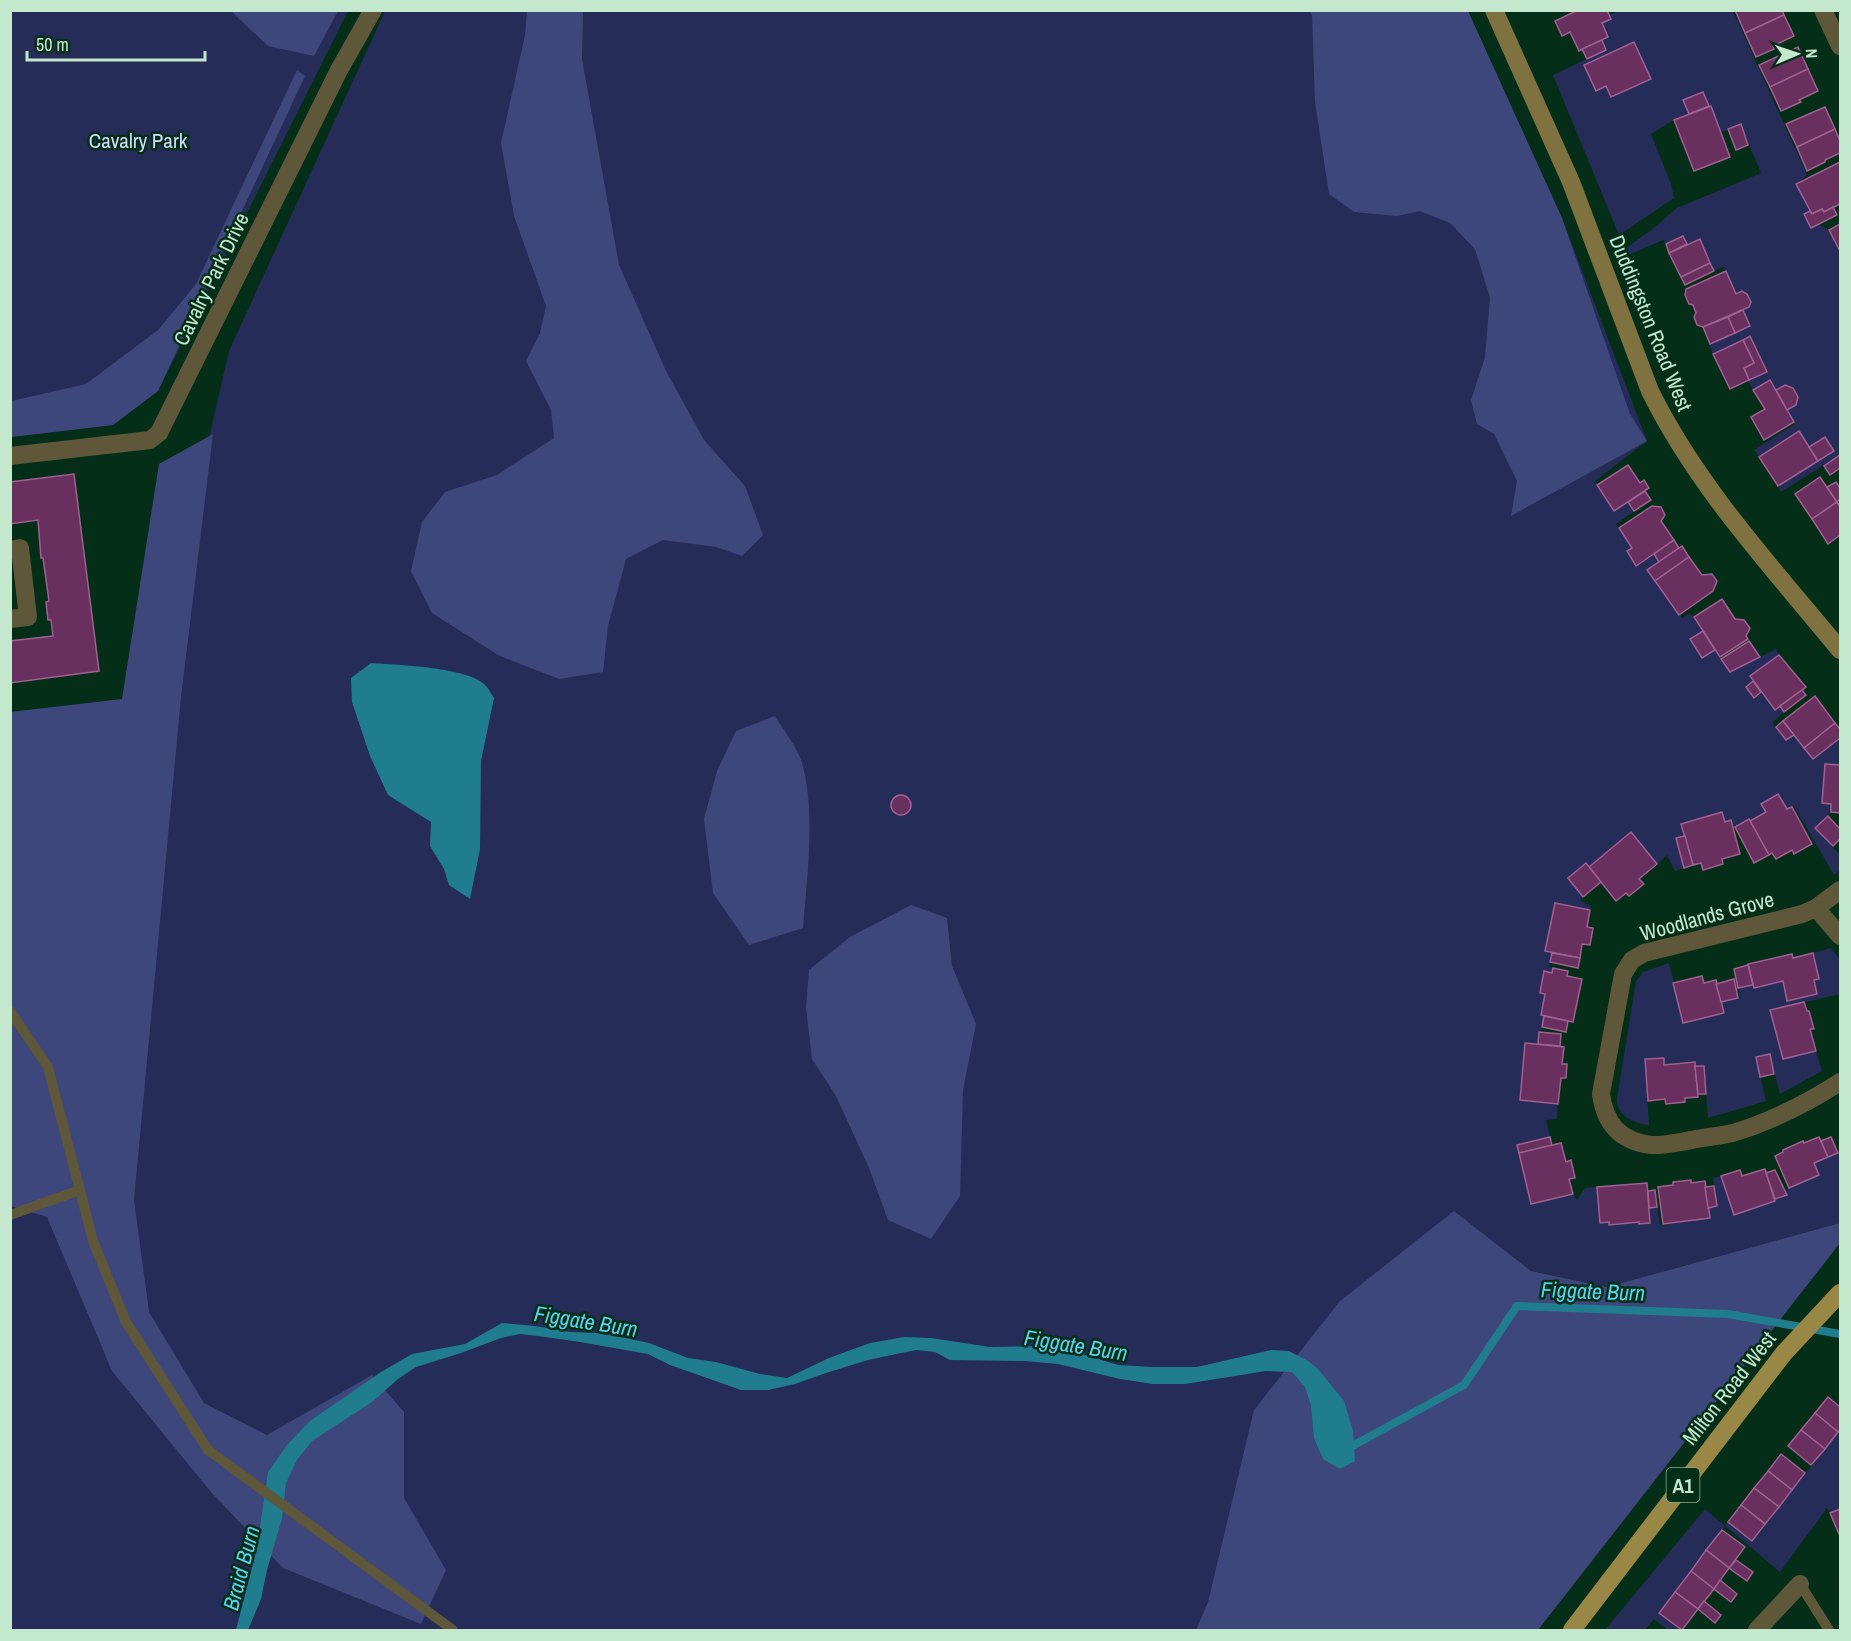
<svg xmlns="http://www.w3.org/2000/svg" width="1851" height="1641" font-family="'Archivo Narrow',sans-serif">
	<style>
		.green { fill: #252c58 }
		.forest { fill: #3e477b }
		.water { fill: #207c8f }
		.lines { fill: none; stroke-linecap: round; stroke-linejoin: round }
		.stream { stroke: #207c8f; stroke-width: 8 }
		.building { fill: #692f5e; stroke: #9f6192; stroke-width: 1.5 }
		.lane { stroke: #5f5739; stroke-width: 10 }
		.street { stroke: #5f5739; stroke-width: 18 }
		.secondary { stroke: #807240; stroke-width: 18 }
		.primary { stroke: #998745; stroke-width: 18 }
		.labels { text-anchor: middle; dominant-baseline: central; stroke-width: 5; stroke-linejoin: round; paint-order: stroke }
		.shield { fill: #042e17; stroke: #8ab097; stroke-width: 1.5 }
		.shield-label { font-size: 20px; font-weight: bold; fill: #c4e8ce }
		.park-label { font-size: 21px; fill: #d4dcfd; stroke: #042e17 }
		.street-label { font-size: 21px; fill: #c4e8ce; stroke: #042e17 }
		.water-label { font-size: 22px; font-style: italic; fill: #55d4ef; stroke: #042e17 }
	</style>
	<rect width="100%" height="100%" fill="#042e17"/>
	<!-- green -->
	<g class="green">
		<path d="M 10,11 L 348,11 L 158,391 L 113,425 L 11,437 Z"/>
		<path d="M 385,11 L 1468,11 L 1562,218 L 1647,441 L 1595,481 L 1614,511 L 1628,502 L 1634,511 L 1616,524 L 1632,548 L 1627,552 L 1637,565 L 1654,554 L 1659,562 L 1647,570 L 1682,618 L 1690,613 L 1703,631 L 1702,658 L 1715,650 L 1730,672 L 1776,649 L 1779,655 L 1750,676 L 1753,681 L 1746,687 L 1754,697 L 1761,692 L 1775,710 L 1780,706 L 1784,712 L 1772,723 L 1786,740 L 1794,735 L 1813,759 L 1840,738 L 1840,765 L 1825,764 L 1822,803 L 1831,804 L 1831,812 L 1815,828 L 1840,855 L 1840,870 L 1834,875 L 1794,806 L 1787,809 L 1778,794 L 1761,804 L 1766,812 L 1750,821 L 1749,819 L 1735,827 L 1731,820 L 1725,822 L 1722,812 L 1682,824 L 1685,836 L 1676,838 L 1684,868 L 1675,871 L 1667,855 L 1657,864 L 1631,832 L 1589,867 L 1586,863 L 1568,878 L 1583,897 L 1580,900 L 1591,906 L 1590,910 L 1556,903 L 1546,951 L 1552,953 L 1549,967 L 1553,968 L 1552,973 L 1544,972 L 1540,993 L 1545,994 L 1541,1015 L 1544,1016 L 1541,1032 L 1539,1032 L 1538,1044 L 1525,1043 L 1520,1100 L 1558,1104 L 1557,1119 L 1546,1120 L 1550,1137 L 1517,1145 L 1531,1204 L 1573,1194 L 1577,1200 L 1585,1188 L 1597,1187 L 1601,1223 L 1639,1222 L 1639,1224 L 1650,1223 L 1649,1208 L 1657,1207 L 1660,1225 L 1709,1218 L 1708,1208 L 1717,1206 L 1713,1178 L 1721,1176 L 1735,1215 L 1775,1201 L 1775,1199 L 1787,1195 L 1785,1190 L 1819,1175 L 1814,1163 L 1840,1152 L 1840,1223 L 1607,1287 L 1531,1271 L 1454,1211 L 1208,1602 L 1196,1630 L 11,1630 L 11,1183 L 41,1168 L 229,351 Z"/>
		<path d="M 1618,11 L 1733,11 L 1807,175 L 1796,184 L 1810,211 L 1804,215 L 1811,228 L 1818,224 L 1829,230 L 1840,251 L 1840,455 L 1781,492 L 1778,486 L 1833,451 L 1825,437 L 1809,447 L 1798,431 L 1759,457 L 1754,450 L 1795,424 L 1787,410 L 1796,405 L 1798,397 L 1793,388 L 1785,385 L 1776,390 L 1770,380 L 1753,390 L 1748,381 L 1767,372 L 1750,336 L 1713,354 L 1709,344 L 1750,326 L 1743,310 L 1742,291 L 1736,294 L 1724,267 L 1714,271 L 1700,239 L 1687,244 L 1683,236 L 1666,244 L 1663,240 L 1624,257 L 1622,251 L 1650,231 L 1677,208 L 1761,173 L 1741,125 L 1721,132 L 1711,106 L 1709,106 L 1703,92 L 1683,100 L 1689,114 L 1674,120 L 1651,134 L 1671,184 L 1674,198 L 1619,235 L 1553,75 L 1606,50 L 1602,40 L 1608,37 L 1602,23 L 1609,15 Z"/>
		<path d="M 1831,948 L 1840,960 L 1840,994 L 1771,1010 L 1783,1059 L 1816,1051 L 1822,1071 L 1780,1094 L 1770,1055 L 1756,1057 L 1766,1101 L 1708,1118 L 1704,1066 L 1695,1066 L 1695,1062 L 1664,1065 L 1663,1058 L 1645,1059 L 1649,1125 C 1634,1123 1616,1116 1617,1098 L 1636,981 L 1643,972 L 1669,963 L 1684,1023 L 1724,1013 L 1721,1002 L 1740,997 L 1738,988 L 1753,985 L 1754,988 L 1783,981 L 1787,1001 L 1817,994 L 1814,980 L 1819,978 L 1813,953 Z"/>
		<path d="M 1840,1430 L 1840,1509 L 1830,1513 L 1827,1508 L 1780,1572 L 1725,1526 L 1659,1612 L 1682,1630 L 1668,1630 L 1654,1619 L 1645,1630 L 1605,1630 L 1705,1509 L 1725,1526 L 1728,1522 L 1752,1541 Z"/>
	</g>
	<!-- forest -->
	<g class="forest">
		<path d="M 231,11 L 338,11 L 314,56 L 268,46 Z"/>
		<path d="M 527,11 L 583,11 L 582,59 L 619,265 L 666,371 L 704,440 L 745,486 L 763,535 L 742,556 L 716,547 L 663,540 L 626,559 L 608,626 L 603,672 L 559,679 L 498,655 L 432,613 L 411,571 L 422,522 L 445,492 L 497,475 L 554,438 L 551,410 L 526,361 L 540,333 L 546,306 L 514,216 L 501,143 L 525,35 Z"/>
		<path d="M 1310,11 L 1468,11 L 1562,218 L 1630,414 L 1647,441 L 1511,516 L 1517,481 L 1494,434 L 1477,424 L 1471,400 L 1485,357 L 1490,298 L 1475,249 L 1450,223 L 1420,211 L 1397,216 L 1354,212 L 1329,194 L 1315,102 L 1312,15 Z"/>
		<path d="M 297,70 L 305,76 L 158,391 L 113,425 L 11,437 L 11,401 L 86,384 L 158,330 L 196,284 Z"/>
		<path d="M 213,434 L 181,697 L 134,1200 L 149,1312 L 204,1403 L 267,1435 L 372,1375 L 404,1412 L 404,1498 L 446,1570 L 421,1624 L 283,1568 L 211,1492 L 112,1371 L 47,1217 L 11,1206 L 10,712 L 122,699 L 159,464 Z"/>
		<path d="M 775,716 C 782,728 799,750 802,763 C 816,811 807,878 803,928 L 749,945 L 713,893 L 704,819 L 717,771 L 736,731 Z"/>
		<path d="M 911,905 L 947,918 L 952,966 L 976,1024 L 963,1090 L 960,1196 L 931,1239 L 888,1220 L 869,1168 L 836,1096 L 812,1059 L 806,1008 L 809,970 L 850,937 Z"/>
		<path d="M 1454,1211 L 1531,1271 L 1607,1287 L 1840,1223 L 1840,1243 L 1538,1630 L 1196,1630 L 1208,1602 L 1254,1410 L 1340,1301 Z"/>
	</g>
	<!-- water -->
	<g class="water">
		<path d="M 371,663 C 397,665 470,667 486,686 C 489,689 491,694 494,698 L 481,761 L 480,849 L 470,899 L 449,885 L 444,869 L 430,846 L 431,822 L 388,795 L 370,756 L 352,702 L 351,678 Z"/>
		<path d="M 502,1323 L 535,1326 L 570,1332 L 599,1333 L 626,1338 L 649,1343 L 688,1358 L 716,1362 L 760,1374 L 787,1378 L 829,1358 L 870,1343 L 904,1337 L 931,1338 L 990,1347 L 1056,1346 L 1118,1365 L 1151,1367 L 1197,1367 L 1271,1350 L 1289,1351 L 1308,1361 L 1317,1368 L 1344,1401 L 1353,1431 L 1355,1461 L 1340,1469 L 1323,1459 L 1314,1438 L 1311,1405 L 1305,1387 L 1292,1372 L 1266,1371 L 1185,1384 L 1153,1384 L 1120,1379 L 1058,1364 L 1025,1361 L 950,1360 L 935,1352 L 916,1350 L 868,1360 L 826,1373 L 795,1384 L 768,1390 L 741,1390 L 670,1365 L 648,1354 L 580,1342 L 538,1336 L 520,1334 L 501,1338 L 461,1353 L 416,1367 L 398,1379 L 372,1402 L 312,1441 L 297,1460 L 286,1483 L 282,1518 L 267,1570 L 261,1599 L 248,1630 L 236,1630 L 257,1548 L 268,1472 L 287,1445 L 310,1421 L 381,1372 L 412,1354 L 465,1344 Z"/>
	</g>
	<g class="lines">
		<!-- stream -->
		<path class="stream" d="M 1345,1450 L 1464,1385 L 1517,1306 L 1728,1314 L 1840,1334"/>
	</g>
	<!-- building -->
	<g class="building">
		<path d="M 1578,10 L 1607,10 L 1611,19 L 1602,23 L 1608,37 L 1579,51 L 1570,32 L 1562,36 L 1555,21 Z"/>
		<path d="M 1735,10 L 1782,10 L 1784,15 L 1745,33 Z"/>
		<path d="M 1784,15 L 1794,36 L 1773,46 L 1774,49 L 1756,57 L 1745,33 Z"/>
		<path d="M 1602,40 L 1606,50 L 1587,59 L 1582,49 Z"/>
		<path d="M 1634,42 L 1651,79 L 1611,97 L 1606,86 L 1596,91 L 1584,65 Z"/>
		<path d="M 1798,47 L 1808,69 L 1770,87 L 1759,65 Z"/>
		<path d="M 1808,69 L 1818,91 L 1799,100 L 1801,102 L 1781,111 L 1770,87 Z"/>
		<path d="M 1703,92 L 1709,106 L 1689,114 L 1683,100 Z"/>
		<path d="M 1711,106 L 1730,157 L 1694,171 L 1674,120 Z"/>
		<path d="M 1825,107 L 1835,129 L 1797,147 L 1786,124 Z"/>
		<path d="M 1741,124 L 1748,145 L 1736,150 L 1728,129 Z"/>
		<path d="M 1835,129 L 1840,141 L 1840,153 L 1825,160 L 1825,162 L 1807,171 L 1797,147 Z"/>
		<path d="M 1840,162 L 1840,204 L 1824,212 L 1822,209 L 1812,214 L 1796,184 Z"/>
		<path d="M 1833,207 L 1837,215 L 1811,228 L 1804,214 L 1810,211 L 1812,214 L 1822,209 L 1824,212 Z"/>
		<path d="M 1840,224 L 1840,251 L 1829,230 Z"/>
		<path d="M 1683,236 L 1687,244 L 1669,253 L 1666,244 Z"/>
		<path d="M 1700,239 L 1710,263 L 1681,277 L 1669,253 Z"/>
		<path d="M 1710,263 L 1714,271 L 1685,285 L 1681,277 Z"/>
		<path d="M 1726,271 L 1736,294 L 1742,291 L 1747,294 L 1751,302 L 1749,307 L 1703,327 L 1697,325 L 1694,317 L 1696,313 L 1693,305 L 1689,304 L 1685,295 L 1686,289 Z"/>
		<path d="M 1743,310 L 1750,326 L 1735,333 L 1728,317 Z"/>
		<path d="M 1728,317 L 1735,333 L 1710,344 L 1703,327 Z"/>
		<path d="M 1750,336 L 1767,372 L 1749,380 L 1744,368 L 1754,363 L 1743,340 Z"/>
		<path d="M 1743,340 L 1754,363 L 1744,368 L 1749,380 L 1730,389 L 1713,354 Z"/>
		<path d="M 1770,380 L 1794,422 L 1764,440 L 1751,417 L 1765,409 L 1753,390 Z"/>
		<path d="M 1785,385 L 1793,388 L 1798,397 L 1796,405 L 1787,410 L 1776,390 Z"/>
		<path d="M 1799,431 L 1818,461 L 1778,486 L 1759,457 Z"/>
		<path d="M 1825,437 L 1834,451 L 1818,461 L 1809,447 Z"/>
		<path d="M 1840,455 L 1840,468 L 1830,475 L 1824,466 Z"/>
		<path d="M 1628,465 L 1640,483 L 1644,480 L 1649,488 L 1614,511 L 1597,485 Z"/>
		<path d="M 74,474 L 99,671 L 10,683 L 10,641 L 53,636 L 51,620 L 48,620 L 46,602 L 49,601 L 43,558 L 41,558 L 38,520 L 10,524 L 10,482 Z"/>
		<path d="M 1820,477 L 1837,502 L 1812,519 L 1795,494 Z"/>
		<path d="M 1836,482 L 1840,488 L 1840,499 L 1837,502 L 1827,487 Z"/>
		<path d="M 1645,491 L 1651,500 L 1634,511 L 1628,502 Z"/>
		<path d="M 1837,502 L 1840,507 L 1840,535 L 1828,544 L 1812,519 Z"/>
		<path d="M 1652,506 L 1661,507 L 1665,515 L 1661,521 L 1674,540 L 1636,566 L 1627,551 L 1632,548 L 1619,528 Z"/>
		<path d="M 1674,540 L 1679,548 L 1659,562 L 1654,554 Z"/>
		<path d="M 1682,546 L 1689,557 L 1655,581 L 1647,570 Z"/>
		<path d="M 1689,557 L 1702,575 L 1712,574 L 1717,581 L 1713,591 L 1679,615 L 1655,581 Z"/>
		<path d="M 1722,599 L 1735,619 L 1744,620 L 1750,628 L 1746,636 L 1748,639 L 1720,657 L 1694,617 Z"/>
		<path d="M 1703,631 L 1715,650 L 1702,658 L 1690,639 Z"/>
		<path d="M 1749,641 L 1760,657 L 1730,672 L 1721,659 Z"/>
		<path d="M 1779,655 L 1806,687 L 1775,710 L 1750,676 Z"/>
		<path d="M 1753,681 L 1761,692 L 1754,698 L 1746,687 Z"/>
		<path d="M 1802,690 L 1806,695 L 1784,712 L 1780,706 Z"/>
		<path d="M 1815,696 L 1835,723 L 1804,748 L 1783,721 Z"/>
		<path d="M 1783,721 L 1794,735 L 1786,740 L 1776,727 Z"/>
		<path d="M 1835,723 L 1840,729 L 1840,738 L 1813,759 L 1804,748 Z"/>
		<path d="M 1825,764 L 1840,765 L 1840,813 L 1831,812 L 1831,804 L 1822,803 Z"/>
		<path d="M 1778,794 L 1787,809 L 1792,807 L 1812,844 L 1794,854 L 1792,850 L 1776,859 L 1772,853 L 1769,855 L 1750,821 L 1766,812 L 1761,804 Z"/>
		<circle cx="901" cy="805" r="10"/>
		<path d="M 1722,812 L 1725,822 L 1731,820 L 1740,854 L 1722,859 L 1723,864 L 1703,870 L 1701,863 L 1693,865 L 1681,824 Z"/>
		<path d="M 1828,816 L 1840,829 L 1840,839 L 1833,846 L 1815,828 Z"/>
		<path d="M 1749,819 L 1769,855 L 1754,863 L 1735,827 Z"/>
		<path d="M 1631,832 L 1657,864 L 1639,879 L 1644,884 L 1629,896 L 1626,893 L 1616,901 L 1589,867 Z"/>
		<path d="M 1685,836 L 1693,865 L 1684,868 L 1676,838 Z"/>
		<path d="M 1586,863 L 1601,882 L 1583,897 L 1568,878 Z"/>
		<path d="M 1555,903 L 1590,910 L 1587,927 L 1593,928 L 1590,945 L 1582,944 L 1580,958 L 1545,951 Z"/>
		<path d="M 1552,953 L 1580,958 L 1578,968 L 1550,962 Z"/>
		<path d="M 1813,953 L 1819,979 L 1814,980 L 1817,994 L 1787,1001 L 1783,981 L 1754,988 L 1748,964 L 1792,954 L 1793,958 Z"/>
		<path d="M 1748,965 L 1753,985 L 1738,988 L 1734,969 Z"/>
		<path d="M 1553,968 L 1568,971 L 1567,976 L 1582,979 L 1573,1022 L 1541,1015 L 1545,994 L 1540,993 L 1544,971 L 1552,973 Z"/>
		<path d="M 1702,976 L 1704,983 L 1716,980 L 1724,1013 L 1683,1023 L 1673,983 Z"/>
		<path d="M 1734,979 L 1738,998 L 1721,1002 L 1716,984 Z"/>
		<path d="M 1804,1002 L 1807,1011 L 1809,1011 L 1814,1029 L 1810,1029 L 1816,1051 L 1783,1059 L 1770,1010 Z"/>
		<path d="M 1544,1016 L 1568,1021 L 1566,1032 L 1542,1027 Z"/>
		<path d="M 1539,1032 L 1561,1034 L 1560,1046 L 1538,1044 Z"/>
		<path d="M 1525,1043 L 1564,1047 L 1562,1064 L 1567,1064 L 1566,1078 L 1561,1078 L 1558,1104 L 1520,1100 Z"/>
		<path d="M 1770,1054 L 1774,1074 L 1760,1077 L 1756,1057 Z"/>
		<path d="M 1664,1058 L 1664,1065 L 1695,1062 L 1698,1097 L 1685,1098 L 1685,1102 L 1666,1104 L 1665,1099 L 1648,1101 L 1645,1059 Z"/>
		<path d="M 1695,1066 L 1704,1066 L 1706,1094 L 1698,1094 Z"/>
		<path d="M 1550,1137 L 1552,1146 L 1519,1153 L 1517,1145 Z"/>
		<path d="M 1819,1137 L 1828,1157 L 1814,1163 L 1819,1175 L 1789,1188 L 1775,1156 L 1783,1152 L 1783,1150 L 1803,1141 L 1804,1143 Z"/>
		<path d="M 1831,1137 L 1838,1153 L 1828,1157 L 1821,1141 Z"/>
		<path d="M 1561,1143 L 1566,1162 L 1571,1160 L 1575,1178 L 1569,1179 L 1573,1194 L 1531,1204 L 1519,1153 Z"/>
		<path d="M 1765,1169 L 1775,1201 L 1734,1215 L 1721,1176 L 1740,1170 L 1742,1176 Z"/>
		<path d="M 1775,1170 L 1787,1195 L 1775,1199 L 1766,1173 Z"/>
		<path d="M 1691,1180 L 1691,1183 L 1705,1181 L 1710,1218 L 1663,1224 L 1658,1187 L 1673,1185 L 1673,1182 Z"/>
		<path d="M 1647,1183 L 1650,1223 L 1639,1224 L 1639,1222 L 1609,1225 L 1609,1222 L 1600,1223 L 1597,1187 Z"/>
		<path d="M 1714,1186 L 1717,1206 L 1708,1208 L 1705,1187 Z"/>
		<path d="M 1655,1190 L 1657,1207 L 1649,1208 L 1648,1191 Z"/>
		<path d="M 1828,1397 L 1840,1407 L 1840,1430 L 1838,1432 L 1815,1413 Z"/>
		<path d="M 1815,1413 L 1838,1432 L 1825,1449 L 1801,1430 Z"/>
		<path d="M 1801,1430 L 1825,1449 L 1811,1465 L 1788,1446 Z"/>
		<path d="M 1781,1454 L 1805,1473 L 1792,1490 L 1768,1471 Z"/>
		<path d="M 1768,1471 L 1792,1490 L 1779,1507 L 1754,1488 Z"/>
		<path d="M 1754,1488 L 1779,1507 L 1765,1524 L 1741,1505 Z"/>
		<path d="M 1741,1505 L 1765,1524 L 1752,1541 L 1728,1522 Z"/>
		<path d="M 1840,1509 L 1840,1534 L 1839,1534 L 1830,1513 Z"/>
		<path d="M 1722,1530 L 1745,1547 L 1729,1568 L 1706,1550 Z"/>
		<path d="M 1706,1550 L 1729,1568 L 1714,1589 L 1691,1571 Z"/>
		<path d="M 1736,1560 L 1753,1572 L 1747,1581 L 1729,1568 Z"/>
		<path d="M 1691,1571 L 1714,1589 L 1698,1609 L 1675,1592 Z"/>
		<path d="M 1720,1580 L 1737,1594 L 1731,1602 L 1714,1589 Z"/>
		<path d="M 1675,1592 L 1698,1609 L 1682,1630 L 1659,1613 Z"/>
		<path d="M 1704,1601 L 1721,1615 L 1715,1623 L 1698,1609 Z"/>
	</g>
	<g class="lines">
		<!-- lane -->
		<g class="lane">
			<path d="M 10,1011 L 48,1067 L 93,1241 L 126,1322 L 208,1450 L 453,1630"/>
			<path d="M 10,1215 L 80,1190"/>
			<path d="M 1800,1584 L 1829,1630"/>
		</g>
		<!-- street -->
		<g class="street">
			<path d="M 1823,10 L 1840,46"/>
			<path d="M 10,456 L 150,440 L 159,433 L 339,70 L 373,10"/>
			<path d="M 10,550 L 20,548 L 28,617 L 10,619"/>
			<path d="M 1840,890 L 1816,908 L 1802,914 L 1644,953 L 1632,960 L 1623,974 L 1601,1094 C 1605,1124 1620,1141 1651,1145 C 1664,1146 1679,1142 1692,1140 C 1705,1137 1720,1136 1733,1133 C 1772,1121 1806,1104 1840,1082"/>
			<path d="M 1816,908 L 1840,936"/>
			<path d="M 1757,1630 L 1800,1584"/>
		</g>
		<!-- secondary -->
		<path class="secondary" d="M 1494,10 L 1571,182 L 1650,391 C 1698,488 1772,567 1840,650"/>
		<!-- primary -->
		<path class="primary" d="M 1572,1630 L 1784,1353 L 1840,1293"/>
	</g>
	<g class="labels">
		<!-- shield labels -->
		<rect class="shield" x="1666.5" y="1468" width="33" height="34" rx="4.5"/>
		<g class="shield-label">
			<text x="1683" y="1485">A1</text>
		</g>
		<!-- park labels -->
		<g class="park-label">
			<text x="138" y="140">Cavalry Park</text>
		</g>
		<!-- street labels -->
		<g class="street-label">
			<text transform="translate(211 279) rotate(-64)">Cavalry Park Drive</text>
			<text transform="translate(1651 323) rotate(68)">Duddingston Road West</text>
			<text transform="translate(1707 916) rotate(-15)">Woodlands Grove</text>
			<text transform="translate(1729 1388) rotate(-52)">Milton Road West</text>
		</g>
		<!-- water labels -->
		<g class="water-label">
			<text transform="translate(1593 1291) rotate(2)">Figgate Burn</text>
			<text transform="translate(586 1321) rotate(9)">Figgate Burn</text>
			<text transform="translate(1076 1345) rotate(9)">Figgate Burn</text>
			<text transform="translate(241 1568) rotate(-75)">Braid Burn</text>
		</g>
	</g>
	<!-- border -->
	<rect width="1851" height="1641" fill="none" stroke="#c4e8ce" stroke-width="24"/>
	<!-- north arrow -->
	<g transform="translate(1797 54) rotate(88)" stroke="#042e17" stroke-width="4.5" paint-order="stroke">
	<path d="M0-4.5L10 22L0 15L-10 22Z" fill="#c4e8ce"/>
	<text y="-9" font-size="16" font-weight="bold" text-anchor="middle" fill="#c4e8ce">N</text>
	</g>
	<!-- scale -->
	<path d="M27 51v9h178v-9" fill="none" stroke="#c4e8ce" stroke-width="3"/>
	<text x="36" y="51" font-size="18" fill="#c4e8ce" stroke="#042e17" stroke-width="4.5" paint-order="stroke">50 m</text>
</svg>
